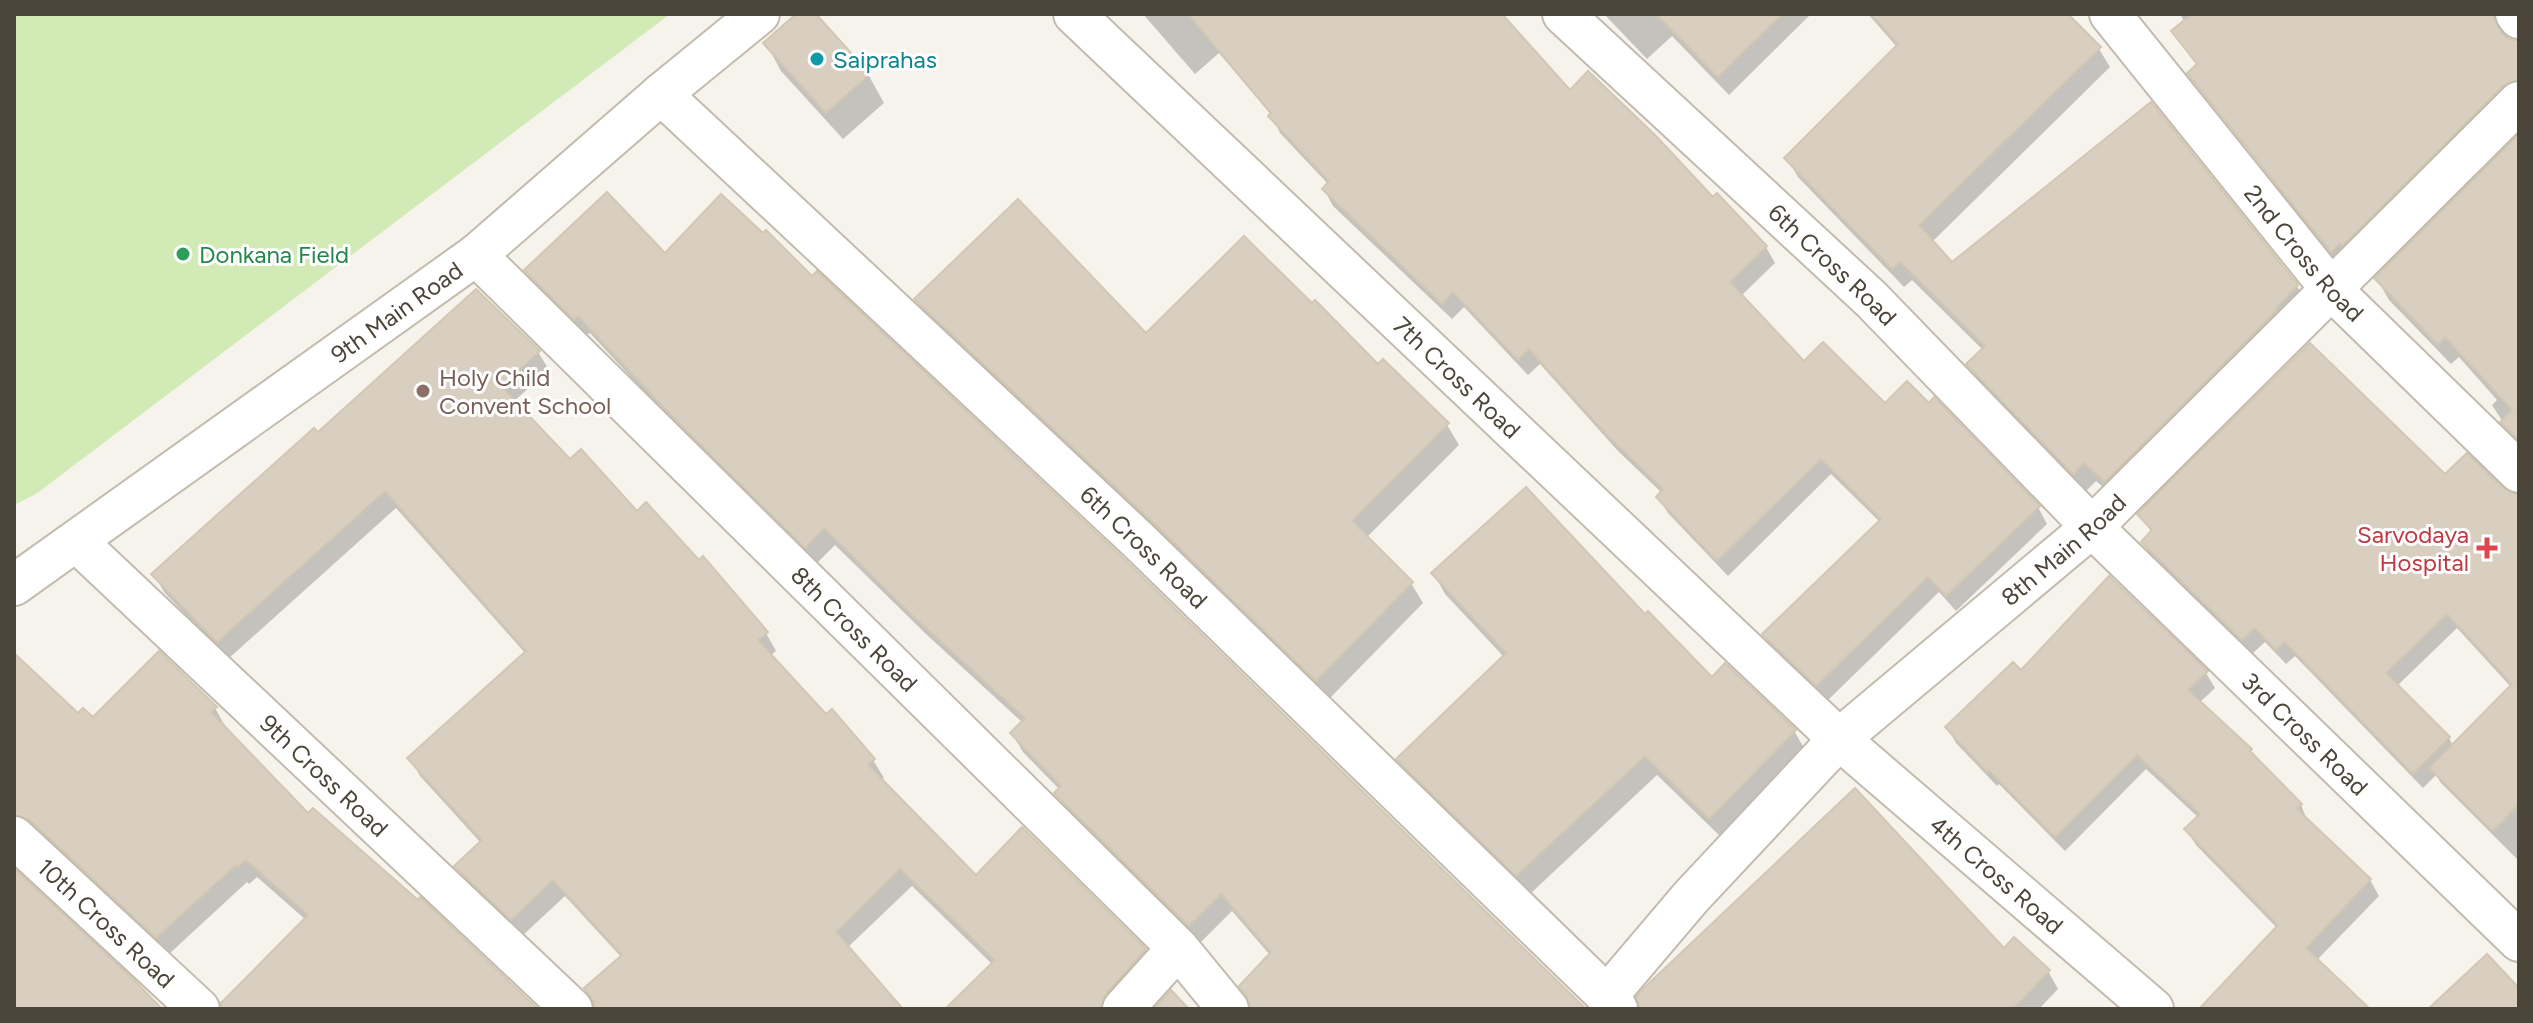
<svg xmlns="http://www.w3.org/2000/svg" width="2533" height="1023" font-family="Figtree,sans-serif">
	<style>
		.green { fill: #d2eab5 }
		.shadow { fill: #0003; fill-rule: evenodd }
		.building { fill: #d8cfc1; stroke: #d3c7b4; stroke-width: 2 }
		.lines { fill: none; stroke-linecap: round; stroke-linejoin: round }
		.minor-casing { stroke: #c2bbae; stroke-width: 44 }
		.minor { stroke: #fff; stroke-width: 40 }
		.culture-dot { fill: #0f9aa8; stroke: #fff; stroke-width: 3 }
		.leisure-dot { fill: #2e9e5b; stroke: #fff; stroke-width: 3 }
		.education-dot { fill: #8d6e63; stroke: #fff; stroke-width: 3 }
		.health-dot { fill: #e0444e; stroke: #fff; stroke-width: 3 }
		.labels { text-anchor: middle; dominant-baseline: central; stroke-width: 6; stroke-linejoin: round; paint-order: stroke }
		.culture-label { font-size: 24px; fill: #0d838f; stroke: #fff; text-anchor: start }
		.street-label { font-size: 24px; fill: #4b4439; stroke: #fff }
		.leisure-label { font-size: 24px; fill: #27864d; stroke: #fff; text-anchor: start }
		.education-label { font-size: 24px; fill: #785e54; stroke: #fff; text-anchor: start }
		.health-label { font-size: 24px; fill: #be3a42; stroke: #fff; text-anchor: end }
	</style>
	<rect width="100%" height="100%" fill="#f6f3ec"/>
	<!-- green -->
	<path class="green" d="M 14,14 L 670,14 L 36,494 L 14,505 Z"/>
	<!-- shadow -->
	<g class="shadow">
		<path d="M 799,14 L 813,14 L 869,76 L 884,103 L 843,139 L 781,71 L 766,43 Z"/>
		<path d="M 1143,14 L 1498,14 L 1570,93 L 1713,200 L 1766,247 L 1775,263 L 1741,296 L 1804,364 L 1885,406 L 2038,507 L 2047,524 L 1956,611 L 1939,592 L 1827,701 L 1774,651 L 1764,635 L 1880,522 L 1831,474 L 1728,576 L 1668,513 L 1658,497 L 1662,493 L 1618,451 L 1540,364 L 1528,375 L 1464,307 L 1452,319 L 1333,206 L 1324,189 L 1329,185 L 1280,133 L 1272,116 L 1219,53 L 1195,74 Z"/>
		<path d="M 1604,14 L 1811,14 L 1729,95 L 1672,36 L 1647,59 Z"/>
		<path d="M 1868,14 L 2066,14 L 2099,49 L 2110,67 L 1932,242 L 1952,265 L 2151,104 L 2297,286 L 2308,305 L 2117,499 L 2096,481 L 2085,492 L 1980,384 L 1969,365 L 1983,350 L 1912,280 L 1904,287 L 1798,177 L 1787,158 L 1897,47 Z"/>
		<path d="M 2180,14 L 2511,14 L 2504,23 L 2503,36 L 2510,41 L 2519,43 L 2519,100 L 2342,268 L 2280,192 Z"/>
		<path d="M 2519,166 L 2519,447 L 2492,405 L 2497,400 L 2459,357 L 2451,364 L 2389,300 L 2377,279 Z"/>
		<path d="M 665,256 L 812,279 L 1584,1009 L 1252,1009 L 1270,955 L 1232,911 L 1200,943 L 1067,811 L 1056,793 L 1060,790 L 1023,752 L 1012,734 L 1023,723 L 926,634 L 835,545 L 816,564 L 679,429 L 590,333 L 586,336 L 537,289 L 527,271 Z"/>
		<path d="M 916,299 L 1146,336 L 1378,367 L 1447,425 L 1459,445 L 1366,538 L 1411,583 L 1423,603 L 1328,700 L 928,320 Z"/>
		<path d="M 538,352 L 549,370 L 513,402 L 569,462 L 637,514 L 766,633 L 776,651 L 770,656 L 826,717 L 873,760 L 884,778 L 881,780 L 976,878 L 1145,950 L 1155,968 L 1118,1009 L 948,1009 L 993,965 L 912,886 L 847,948 L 890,1009 L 596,1009 L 586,989 L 622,958 L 565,896 L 522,936 L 467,884 L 456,866 L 481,843 L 420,776 L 410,758 L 526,654 L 396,508 L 228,659 L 164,592 L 154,574 L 318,435 Z"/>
		<path d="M 2445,477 L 2519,528 L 2519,861 L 2441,783 L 2436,775 L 2423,788 L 2295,656 L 2286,664 L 2265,642 L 2252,654 L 2152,558 L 2143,542 L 2152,533 L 2140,515 ZM 2457,628 L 2511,687 L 2453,746 L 2449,738 L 2397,686 Z"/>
		<path d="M 1434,574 L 1712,680 L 1794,731 L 1806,751 L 1722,838 L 1657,775 L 1529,895 L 1410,779 L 1399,759 L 1504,657 L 1445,594 Z"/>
		<path d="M 2109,579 L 2206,673 L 2215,688 L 2199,703 L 2250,750 L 2256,759 L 2301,805 L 2308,822 L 2370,880 L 2379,896 L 2316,961 L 2367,1009 L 2202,1009 L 2277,928 L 2196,845 L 2187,830 L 2199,818 L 2146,769 L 2065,851 L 1999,784 L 1997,786 L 1956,743 L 1947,727 L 2021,673 Z"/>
		<path d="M 14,673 L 78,716 L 93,720 L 215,708 L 225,726 L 224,728 L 308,816 L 536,1009 L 223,1009 L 306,920 L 257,877 L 249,884 L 247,882 L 168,955 L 14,835 Z"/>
		<path d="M 2004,951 L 2048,971 L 2058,989 L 2039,1009 L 1654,1009 Z"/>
	</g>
	<!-- building -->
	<g class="building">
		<path d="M 796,14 L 816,14 L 870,74 L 826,113 L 763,43 Z"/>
		<path d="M 1188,14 L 1502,14 L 1570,90 L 1588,71 L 1655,135 L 1713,197 L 1717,193 L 1767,246 L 1730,282 L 1804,361 L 1823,342 L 1885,403 L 1907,381 L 1929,403 L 1934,397 L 2040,506 L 1946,596 L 1928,577 L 1816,686 L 1762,634 L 1881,519 L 1821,459 L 1717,561 L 1656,497 L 1663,489 L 1607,435 L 1529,349 L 1518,360 L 1453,292 L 1442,304 L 1322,189 L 1329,181 L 1268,116 L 1271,113 Z"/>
		<path d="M 1656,14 L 1782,14 L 1718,77 Z"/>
		<path d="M 1871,14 L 2068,14 L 2101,47 L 1919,225 L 1952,262 L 2151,102 L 2298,285 L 2275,309 L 2277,310 L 2105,482 L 2084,463 L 2073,474 L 1966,364 L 1985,346 L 1900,262 L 1892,269 L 1784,158 L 1898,44 Z"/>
		<path d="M 2192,14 L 2493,14 L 2501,32 L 2509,39 L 2519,41 L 2519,80 L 2503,86 L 2342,246 L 2340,243 L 2331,252 L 2187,73 L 2197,64 L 2171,31 Z"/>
		<path d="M 2519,134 L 2519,440 L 2500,422 L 2512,410 L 2445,337 L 2438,345 L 2374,278 Z"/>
		<path d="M 607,192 L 665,253 L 721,194 L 763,233 L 766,230 L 812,276 L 817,271 L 1123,558 L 1586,1009 L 1250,1009 L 1246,995 L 1239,986 L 1271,952 L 1221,894 L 1189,926 L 1054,793 L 1061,786 L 1010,733 L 1025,718 L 913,616 L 824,528 L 805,548 L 667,411 L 578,316 L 574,320 L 524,270 Z"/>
		<path d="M 1018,199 L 1146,333 L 1244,236 L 1312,303 L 1315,300 L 1378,364 L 1383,359 L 1449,423 L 1352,521 L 1413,582 L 1316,681 L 1155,524 L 914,299 Z"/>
		<path d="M 476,289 L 540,351 L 501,386 L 570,459 L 581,449 L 637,511 L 646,502 L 699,560 L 703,556 L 768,632 L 758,640 L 826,714 L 832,709 L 875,759 L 868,765 L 976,875 L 1022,827 L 1146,949 L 1106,994 L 1101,1009 L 945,1009 L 995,960 L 900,869 L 836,932 L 903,1009 L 594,1009 L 594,1002 L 584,988 L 622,955 L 553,880 L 511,920 L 454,866 L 482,840 L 407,758 L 526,651 L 385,491 L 217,642 L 151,574 L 314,428 L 318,432 Z"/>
		<path d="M 2310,343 L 2445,474 L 2467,453 L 2503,488 L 2519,494 L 2519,804 L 2493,831 L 2429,768 L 2512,684 L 2447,614 L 2386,673 L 2450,737 L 2413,774 L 2285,642 L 2276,650 L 2255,628 L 2242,640 L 2141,542 L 2152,530 L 2137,514 Z"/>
		<path d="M 1526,487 L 1645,614 L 1648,611 L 1712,677 L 1725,663 L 1796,730 L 1709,819 L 1645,756 L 1516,876 L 1396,759 L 1506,653 L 1431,573 Z"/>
		<path d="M 2109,576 L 2208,671 L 2188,690 L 2252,749 L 2250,751 L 2302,804 L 2297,809 L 2371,879 L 2306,948 L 2370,1009 L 2199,1009 L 2278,925 L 2184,829 L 2200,814 L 2137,755 L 2055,837 L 1989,770 L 1987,772 L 1945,727 L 2013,662 L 2021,670 Z"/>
		<path d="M 159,651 L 217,707 L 211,712 L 308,813 L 313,808 L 418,900 L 420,897 L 538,1009 L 221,1009 L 221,1003 L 308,915 L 246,860 L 238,867 L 236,865 L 156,938 L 30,820 L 14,815 L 14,653 L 78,713 L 83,708 L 93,717 Z"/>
		<path d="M 1855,788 L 2004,948 L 2014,937 L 2050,970 L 2013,1009 L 1640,1009 L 1636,997 L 1645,987 Z"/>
		<path d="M 14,868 L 132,978 L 162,1009 L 14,1009 Z"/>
		<path d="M 2487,954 L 2519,988 L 2519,1009 L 2428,1009 Z"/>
		<path d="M 1171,990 L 1189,1009 L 1154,1009 Z"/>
	</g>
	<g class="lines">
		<!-- minor casing -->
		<g class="minor-casing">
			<g id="minor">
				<path id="s1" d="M 1074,14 L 1839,739 L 2153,1009"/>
				<path id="s2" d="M 1563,14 L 1871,299 L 2092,527 L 2519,941"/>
				<path id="s3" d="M 2110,14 L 2331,289 L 2519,472"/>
				<path d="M 2516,14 L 2519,18"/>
				<path id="s4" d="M 661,94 L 1139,541 L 1607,996 L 1617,1009"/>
				<path id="s5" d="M 476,255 L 1178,948 L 1228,1009"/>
				<path id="s6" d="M 77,542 L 572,1009"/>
				<path id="s7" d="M 14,585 L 476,255 L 661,94 L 759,14"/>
				<path id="s8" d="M 14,837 L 199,1009"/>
				<path id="s9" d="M 1607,996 L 1691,897 L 1839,739 L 2092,527 L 2519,102"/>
				<path d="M 1123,1009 L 1178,948"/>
			</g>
		</g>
		<!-- minor -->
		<use href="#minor" class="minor"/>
	</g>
	<!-- markers -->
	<circle class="culture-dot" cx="817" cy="59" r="8"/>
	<circle class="leisure-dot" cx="183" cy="254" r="8"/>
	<circle class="education-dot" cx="423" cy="391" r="8"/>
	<path class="health-dot" d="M2483 536h8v8h8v8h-8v8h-8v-8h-8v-8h8z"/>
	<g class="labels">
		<!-- culture labels -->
		<g class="culture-label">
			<text x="833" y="59">Saiprahas</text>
		</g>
		<!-- street labels -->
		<g class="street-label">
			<text stroke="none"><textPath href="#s3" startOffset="308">2nd Cross Road</textPath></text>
			<text stroke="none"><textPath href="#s2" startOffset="368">6th Cross Road</textPath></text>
			<text stroke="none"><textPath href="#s7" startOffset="470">9th Main Road</textPath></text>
			<text stroke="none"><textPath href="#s1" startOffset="528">7th Cross Road</textPath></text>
			<text stroke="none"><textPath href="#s4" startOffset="662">6th Cross Road</textPath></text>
			<text stroke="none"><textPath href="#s9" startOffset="640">8th Main Road</textPath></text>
			<text stroke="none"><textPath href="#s5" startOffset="532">8th Cross Road</textPath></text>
			<text stroke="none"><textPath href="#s2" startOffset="1034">3rd Cross Road</textPath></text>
			<text stroke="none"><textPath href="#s6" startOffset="340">9th Cross Road</textPath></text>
			<text stroke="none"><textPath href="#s1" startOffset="1262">4th Cross Road</textPath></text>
			<text stroke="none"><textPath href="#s8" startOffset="126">10th Cross Road</textPath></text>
		</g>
		<!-- leisure labels -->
		<g class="leisure-label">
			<text x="199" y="254">Donkana Field</text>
		</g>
		<!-- education labels -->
		<g class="education-label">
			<text x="439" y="377">Holy Child<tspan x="439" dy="28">Convent School</tspan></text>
		</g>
		<!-- health labels -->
		<g class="health-label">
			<text x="2469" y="534">Sarvodaya<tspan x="2469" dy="28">Hospital</tspan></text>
		</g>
	</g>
	<!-- border -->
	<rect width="2533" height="1023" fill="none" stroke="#4b4439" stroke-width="32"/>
</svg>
